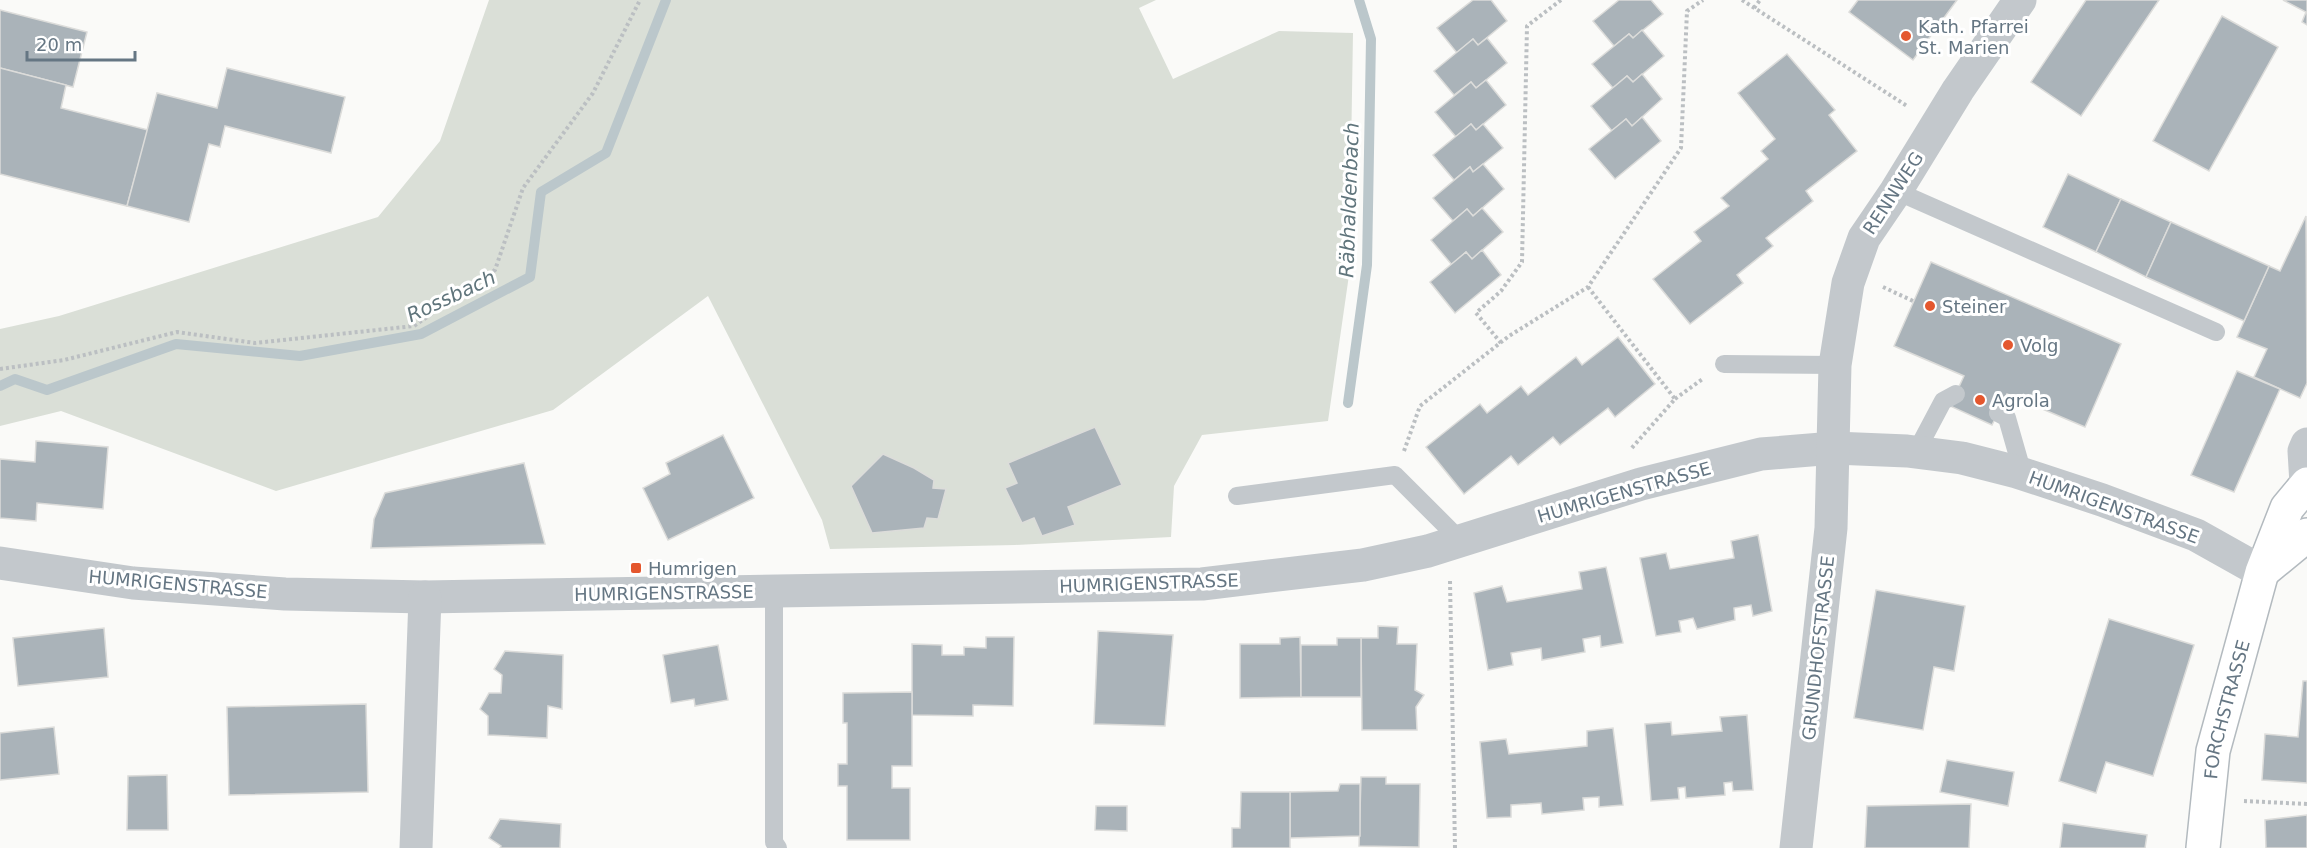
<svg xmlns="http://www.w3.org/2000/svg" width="2307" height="848" font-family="'DejaVu Sans',sans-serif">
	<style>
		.green { fill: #dadfd7 }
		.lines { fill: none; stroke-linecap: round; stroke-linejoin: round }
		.stream { stroke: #bbc7cb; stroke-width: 10 }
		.building { fill: #aab3b9; stroke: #dcdcda; stroke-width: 1.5 }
		.secondary-casing { stroke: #b3babf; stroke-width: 36 }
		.path { stroke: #bbbfc2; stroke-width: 4; stroke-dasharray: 3 3; stroke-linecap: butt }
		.lane { stroke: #c3c8cc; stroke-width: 18 }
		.street { stroke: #c3c8cc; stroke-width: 33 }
		.secondary { stroke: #fff; stroke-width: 33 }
		.poi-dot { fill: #e4572e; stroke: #fff; stroke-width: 2 }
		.labels { text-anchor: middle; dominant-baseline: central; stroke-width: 6; stroke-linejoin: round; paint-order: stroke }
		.poi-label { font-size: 18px; fill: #657683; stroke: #fff; text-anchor: start }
		.street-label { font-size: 18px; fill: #657683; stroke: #fff }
		.water-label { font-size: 20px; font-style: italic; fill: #60757c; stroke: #fff }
	</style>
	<rect width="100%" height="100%" fill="#fafaf8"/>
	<!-- green -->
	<path class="green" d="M 489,0 L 1156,0 L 1139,8 L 1173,79 L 1279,31 L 1353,33 L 1349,275 L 1328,421 L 1202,435 L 1174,486 L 1171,537 L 1015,545 L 830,549 L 822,520 L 708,296 L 553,410 L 276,491 L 61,411 L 0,426 L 0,329 L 59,316 L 378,217 L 440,141 Z"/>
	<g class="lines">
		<!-- stream -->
		<g class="stream">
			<path d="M 0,386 L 15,379 L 47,390 L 176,344 L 300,356 L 421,334 L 530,277 L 541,192 L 606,153 L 666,0"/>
			<path d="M 1348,403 L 1367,265 L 1371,39 L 1359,0"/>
		</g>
	</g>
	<!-- building -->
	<g class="building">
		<path d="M 1473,0 L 1491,0 L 1507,21 L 1478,45 L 1473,39 L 1457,53 L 1437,28 Z"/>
		<path d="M 1619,0 L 1651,0 L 1663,14 L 1633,38 L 1629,34 L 1614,46 L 1593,21 Z"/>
		<path d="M 1858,0 L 1957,0 L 1913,60 L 1849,12 Z"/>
		<path d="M 2086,0 L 2159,0 L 2081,116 L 2031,82 Z"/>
		<path d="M 2283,0 L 2307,0 L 2307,25 L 2302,22 L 2306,12 Z"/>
		<path d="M 0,10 L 87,32 L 73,87 L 0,68 Z"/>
		<path d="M 2222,16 L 2278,47 L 2209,171 L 2153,141 Z"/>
		<path d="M 1642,30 L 1664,56 L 1633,82 L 1627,76 L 1613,88 L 1592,64 L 1629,34 L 1633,38 Z"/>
		<path d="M 1487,38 L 1507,63 L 1476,88 L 1471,82 L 1454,95 L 1434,71 L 1473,39 L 1478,45 Z"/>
		<path d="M 1787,54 L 1835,110 L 1829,115 L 1857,151 L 1806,191 L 1813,201 L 1766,238 L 1773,246 L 1737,275 L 1743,283 L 1690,324 L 1653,279 L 1701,241 L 1694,232 L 1729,206 L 1721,198 L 1768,159 L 1761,151 L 1775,139 L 1738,93 Z"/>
		<path d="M 0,68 L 66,85 L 61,108 L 148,130 L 127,206 L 0,174 Z"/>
		<path d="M 227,68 L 345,97 L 331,153 L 225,126 L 220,147 L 209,144 L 189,222 L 127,206 L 157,93 L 217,108 Z"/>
		<path d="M 1642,74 L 1662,99 L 1632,126 L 1626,119 L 1612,131 L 1591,106 L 1627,76 L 1633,82 Z"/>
		<path d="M 1486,80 L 1506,105 L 1476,130 L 1471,124 L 1456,137 L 1435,112 L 1471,82 L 1476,88 Z"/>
		<path d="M 1642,117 L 1661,141 L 1615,179 L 1589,149 L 1626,119 L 1632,126 Z"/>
		<path d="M 1471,124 L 1476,130 L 1483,124 L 1503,148 L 1473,172 L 1470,167 L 1454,180 L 1433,155 Z"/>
		<path d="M 1483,164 L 1504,189 L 1473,216 L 1467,209 L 1453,221 L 1433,198 L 1470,167 L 1473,172 Z"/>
		<path d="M 2068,174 L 2121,199 L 2096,252 L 2043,227 Z"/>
		<path d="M 2121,199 L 2171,222 L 2146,277 L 2096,252 Z"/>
		<path d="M 1482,208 L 1503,232 L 1472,259 L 1466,252 L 1452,265 L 1431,240 L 1467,209 L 1473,216 Z"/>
		<path d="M 2306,216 L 2307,383 L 2300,398 L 2254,377 L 2267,349 L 2237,337 L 2269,266 L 2280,271 Z"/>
		<path d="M 2171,222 L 2269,266 L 2244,321 L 2146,277 Z"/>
		<path d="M 1482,250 L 1501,275 L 1455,313 L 1430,282 L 1466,252 L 1472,259 Z"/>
		<path d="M 1931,262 L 2121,344 L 2085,427 L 2007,394 L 1992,425 L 1950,406 L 1964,376 L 1894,346 Z"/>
		<path d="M 1618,337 L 1655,384 L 1615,417 L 1608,408 L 1560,445 L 1553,437 L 1518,465 L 1511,456 L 1464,494 L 1426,447 L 1480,404 L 1487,413 L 1521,386 L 1528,395 L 1576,357 L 1582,365 Z"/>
		<path d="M 2237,371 L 2280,389 L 2234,492 L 2191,475 Z"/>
		<path d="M 1095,427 L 1122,485 L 1068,507 L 1075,525 L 1042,536 L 1034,518 L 1022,523 L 1005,488 L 1017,483 L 1008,463 Z"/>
		<path d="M 723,435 L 754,498 L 668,540 L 643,488 L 670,474 L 666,463 Z"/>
		<path d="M 36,441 L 108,447 L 103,509 L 37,503 L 36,521 L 0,518 L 0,459 L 35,462 Z"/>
		<path d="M 883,454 L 914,468 L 934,480 L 933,488 L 946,489 L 938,519 L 927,518 L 924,528 L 872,533 L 851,486 Z"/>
		<path d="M 524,463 L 545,544 L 371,548 L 374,519 L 385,493 Z"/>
		<path d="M 1758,535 L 1772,611 L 1753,616 L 1751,605 L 1734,608 L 1735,620 L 1697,629 L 1693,618 L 1679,621 L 1681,632 L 1656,636 L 1640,558 L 1666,553 L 1670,569 L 1734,558 L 1731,541 Z"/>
		<path d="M 1606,567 L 1623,643 L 1601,647 L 1600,636 L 1583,639 L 1585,652 L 1542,660 L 1541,648 L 1511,653 L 1513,665 L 1488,670 L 1474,593 L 1502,586 L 1507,602 L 1582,589 L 1579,572 Z"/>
		<path d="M 1876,590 L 1965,606 L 1954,671 L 1934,667 L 1923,730 L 1854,718 Z"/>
		<path d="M 2109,619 L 2194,645 L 2153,776 L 2106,762 L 2096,793 L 2059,781 Z"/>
		<path d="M 1378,626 L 1398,627 L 1397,644 L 1417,644 L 1415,690 L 1424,695 L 1416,707 L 1417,730 L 1362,730 L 1361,638 L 1378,638 Z"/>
		<path d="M 104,628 L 108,677 L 18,686 L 13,638 Z"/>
		<path d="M 1098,631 L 1173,635 L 1165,726 L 1094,724 Z"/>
		<path d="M 986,637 L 1014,637 L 1013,706 L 973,705 L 973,716 L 912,715 L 912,644 L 942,645 L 942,655 L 964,655 L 964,647 L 986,648 Z"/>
		<path d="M 1300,637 L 1301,697 L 1240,698 L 1240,644 L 1280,644 L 1280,638 Z"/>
		<path d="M 1337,638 L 1361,638 L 1361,697 L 1301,697 L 1301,645 L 1337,645 Z"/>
		<path d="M 718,645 L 728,700 L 695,706 L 694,699 L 671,703 L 663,655 Z"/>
		<path d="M 505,651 L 563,655 L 562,709 L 548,706 L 547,738 L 488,735 L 488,716 L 480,709 L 489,693 L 501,693 L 502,675 L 494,669 Z"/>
		<path d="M 2303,681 L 2307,681 L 2307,783 L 2262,780 L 2265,734 L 2298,737 Z"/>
		<path d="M 912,692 L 912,766 L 892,766 L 892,788 L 910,788 L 910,840 L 847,840 L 847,786 L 838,786 L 838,764 L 847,764 L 847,723 L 843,723 L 843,693 Z"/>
		<path d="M 366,704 L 368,792 L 229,795 L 227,707 Z"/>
		<path d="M 1747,715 L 1753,790 L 1733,791 L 1732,782 L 1724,783 L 1725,795 L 1686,798 L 1685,787 L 1678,788 L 1679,799 L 1651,801 L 1645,724 L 1671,722 L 1672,735 L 1722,731 L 1720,717 Z"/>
		<path d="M 54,727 L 59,774 L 0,780 L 0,733 Z"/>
		<path d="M 1613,728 L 1623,805 L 1599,807 L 1599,797 L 1583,798 L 1584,810 L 1542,814 L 1541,803 L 1511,805 L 1511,817 L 1487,818 L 1480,742 L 1506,739 L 1509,754 L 1587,746 L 1587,731 Z"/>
		<path d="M 1947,760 L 2014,772 L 2008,806 L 1940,792 Z"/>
		<path d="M 167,775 L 168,830 L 127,830 L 128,776 Z"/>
		<path d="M 1361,777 L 1386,777 L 1386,784 L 1420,784 L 1419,847 L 1359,846 Z"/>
		<path d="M 1340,784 L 1360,784 L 1360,836 L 1290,838 L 1290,792 L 1338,791 Z"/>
		<path d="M 1241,792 L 1290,792 L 1290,848 L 1232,848 L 1232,828 L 1240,828 Z"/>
		<path d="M 1971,804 L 1969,848 L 1865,848 L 1867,806 Z"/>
		<path d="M 1096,806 L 1127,806 L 1127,831 L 1095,830 Z"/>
		<path d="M 2307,815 L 2307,848 L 2266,848 L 2265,820 Z"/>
		<path d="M 500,819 L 561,824 L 560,848 L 500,848 L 501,846 L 489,838 Z"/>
		<path d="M 2063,823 L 2147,835 L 2145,848 L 2060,848 Z"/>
	</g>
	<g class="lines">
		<!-- secondary casing -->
		<g class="secondary-casing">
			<g id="secondary">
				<path d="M 2263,571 L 2307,535"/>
				<path id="s1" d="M 2203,848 L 2213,751 L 2262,572 L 2287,508 L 2307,484"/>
			</g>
		</g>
		<!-- path -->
		<g class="path">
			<path d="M 1742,0 L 1907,106"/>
			<path d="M 1754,8 L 1760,0"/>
			<path d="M 1588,287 L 1675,399 L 1630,450"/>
			<path d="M 1883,287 L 1913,301"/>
			<path d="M 1501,343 L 1476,313 L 1501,291 L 1522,262 L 1527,26 L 1561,0"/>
			<path d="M 0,369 L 64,360 L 177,332 L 255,343 L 414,326 L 495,270 L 523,188 L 593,93 L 640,0"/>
			<path d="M 1675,399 L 1704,378"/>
			<path d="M 1404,451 L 1420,406 L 1509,336 L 1588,287 L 1681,148 L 1687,11 L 1703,0"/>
			<path d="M 1450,581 L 1455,848"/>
			<path d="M 2244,801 L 2307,804"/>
		</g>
		<!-- lane -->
		<g class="lane">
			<path d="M 1896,191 L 2216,332"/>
			<path d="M 1724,364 L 1835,365"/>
			<path d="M 1998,413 L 2007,418 L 2023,474"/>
			<path d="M 1916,452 L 1943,401 L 1956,394"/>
			<path d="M 1237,496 L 1395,475 L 1460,540"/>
			<path d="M 774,592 L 774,842 L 778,848"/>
		</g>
		<!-- street -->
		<g class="street">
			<path d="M 2306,484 L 2304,451 L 2307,444"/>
			<path d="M 0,563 L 133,583 L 285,594 L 425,597 L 1202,584 L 1363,565 L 1428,551 L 1641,484 L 1761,454 L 1834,448 L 1907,451 L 1962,458 L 2017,472 L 2102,500 L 2196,535 L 2262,572"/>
			<path d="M 416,848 L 425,597"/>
			<path d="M 1796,848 L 1831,528 L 1835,365 L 1848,283 L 1864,238 L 1896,191 L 1958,90 L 2020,0"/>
		</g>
		<!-- secondary -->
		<use href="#secondary" class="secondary"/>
	</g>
	<!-- markers -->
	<g class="poi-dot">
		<circle cx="1906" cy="36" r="6"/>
		<circle cx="1930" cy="306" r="6"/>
		<circle cx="2008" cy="345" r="6"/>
		<circle cx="1980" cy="400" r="6"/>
		<rect x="630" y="562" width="12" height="12" rx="3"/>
	</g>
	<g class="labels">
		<!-- poi labels -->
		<g class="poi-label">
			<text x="1918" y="26">Kath. Pfarrei<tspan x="1918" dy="21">St. Marien</tspan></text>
			<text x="1942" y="306">Steiner</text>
			<text x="2020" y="345">Volg</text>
			<text x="1992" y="400">Agrola</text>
			<text x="648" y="568">Humrigen</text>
		</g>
		<!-- street labels -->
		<g class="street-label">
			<text transform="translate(1893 193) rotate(-57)">RENNWEG</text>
			<text transform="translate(1624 492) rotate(-16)">HUMRIGENSTRASSE</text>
			<text transform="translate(2114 507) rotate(20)">HUMRIGENSTRASSE</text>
			<text transform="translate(1149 583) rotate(-2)">HUMRIGENSTRASSE</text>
			<text transform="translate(178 584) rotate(5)">HUMRIGENSTRASSE</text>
			<text transform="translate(664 593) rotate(-1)">HUMRIGENSTRASSE</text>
			<text transform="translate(1818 648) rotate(-84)">GRUNDHOFSTRASSE</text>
			<text stroke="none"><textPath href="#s1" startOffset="141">FORCHSTRASSE</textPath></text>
		</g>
		<!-- water labels -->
		<g class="water-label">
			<text transform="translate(1349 200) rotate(-88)">Räbhaldenbach</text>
			<text transform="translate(451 296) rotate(-25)">Rossbach</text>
		</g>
	</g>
	<!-- scale -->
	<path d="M27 51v9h108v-9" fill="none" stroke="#657683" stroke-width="3"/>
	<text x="36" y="51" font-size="18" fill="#657683" stroke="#ffffff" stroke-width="4.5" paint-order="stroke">20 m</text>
</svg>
